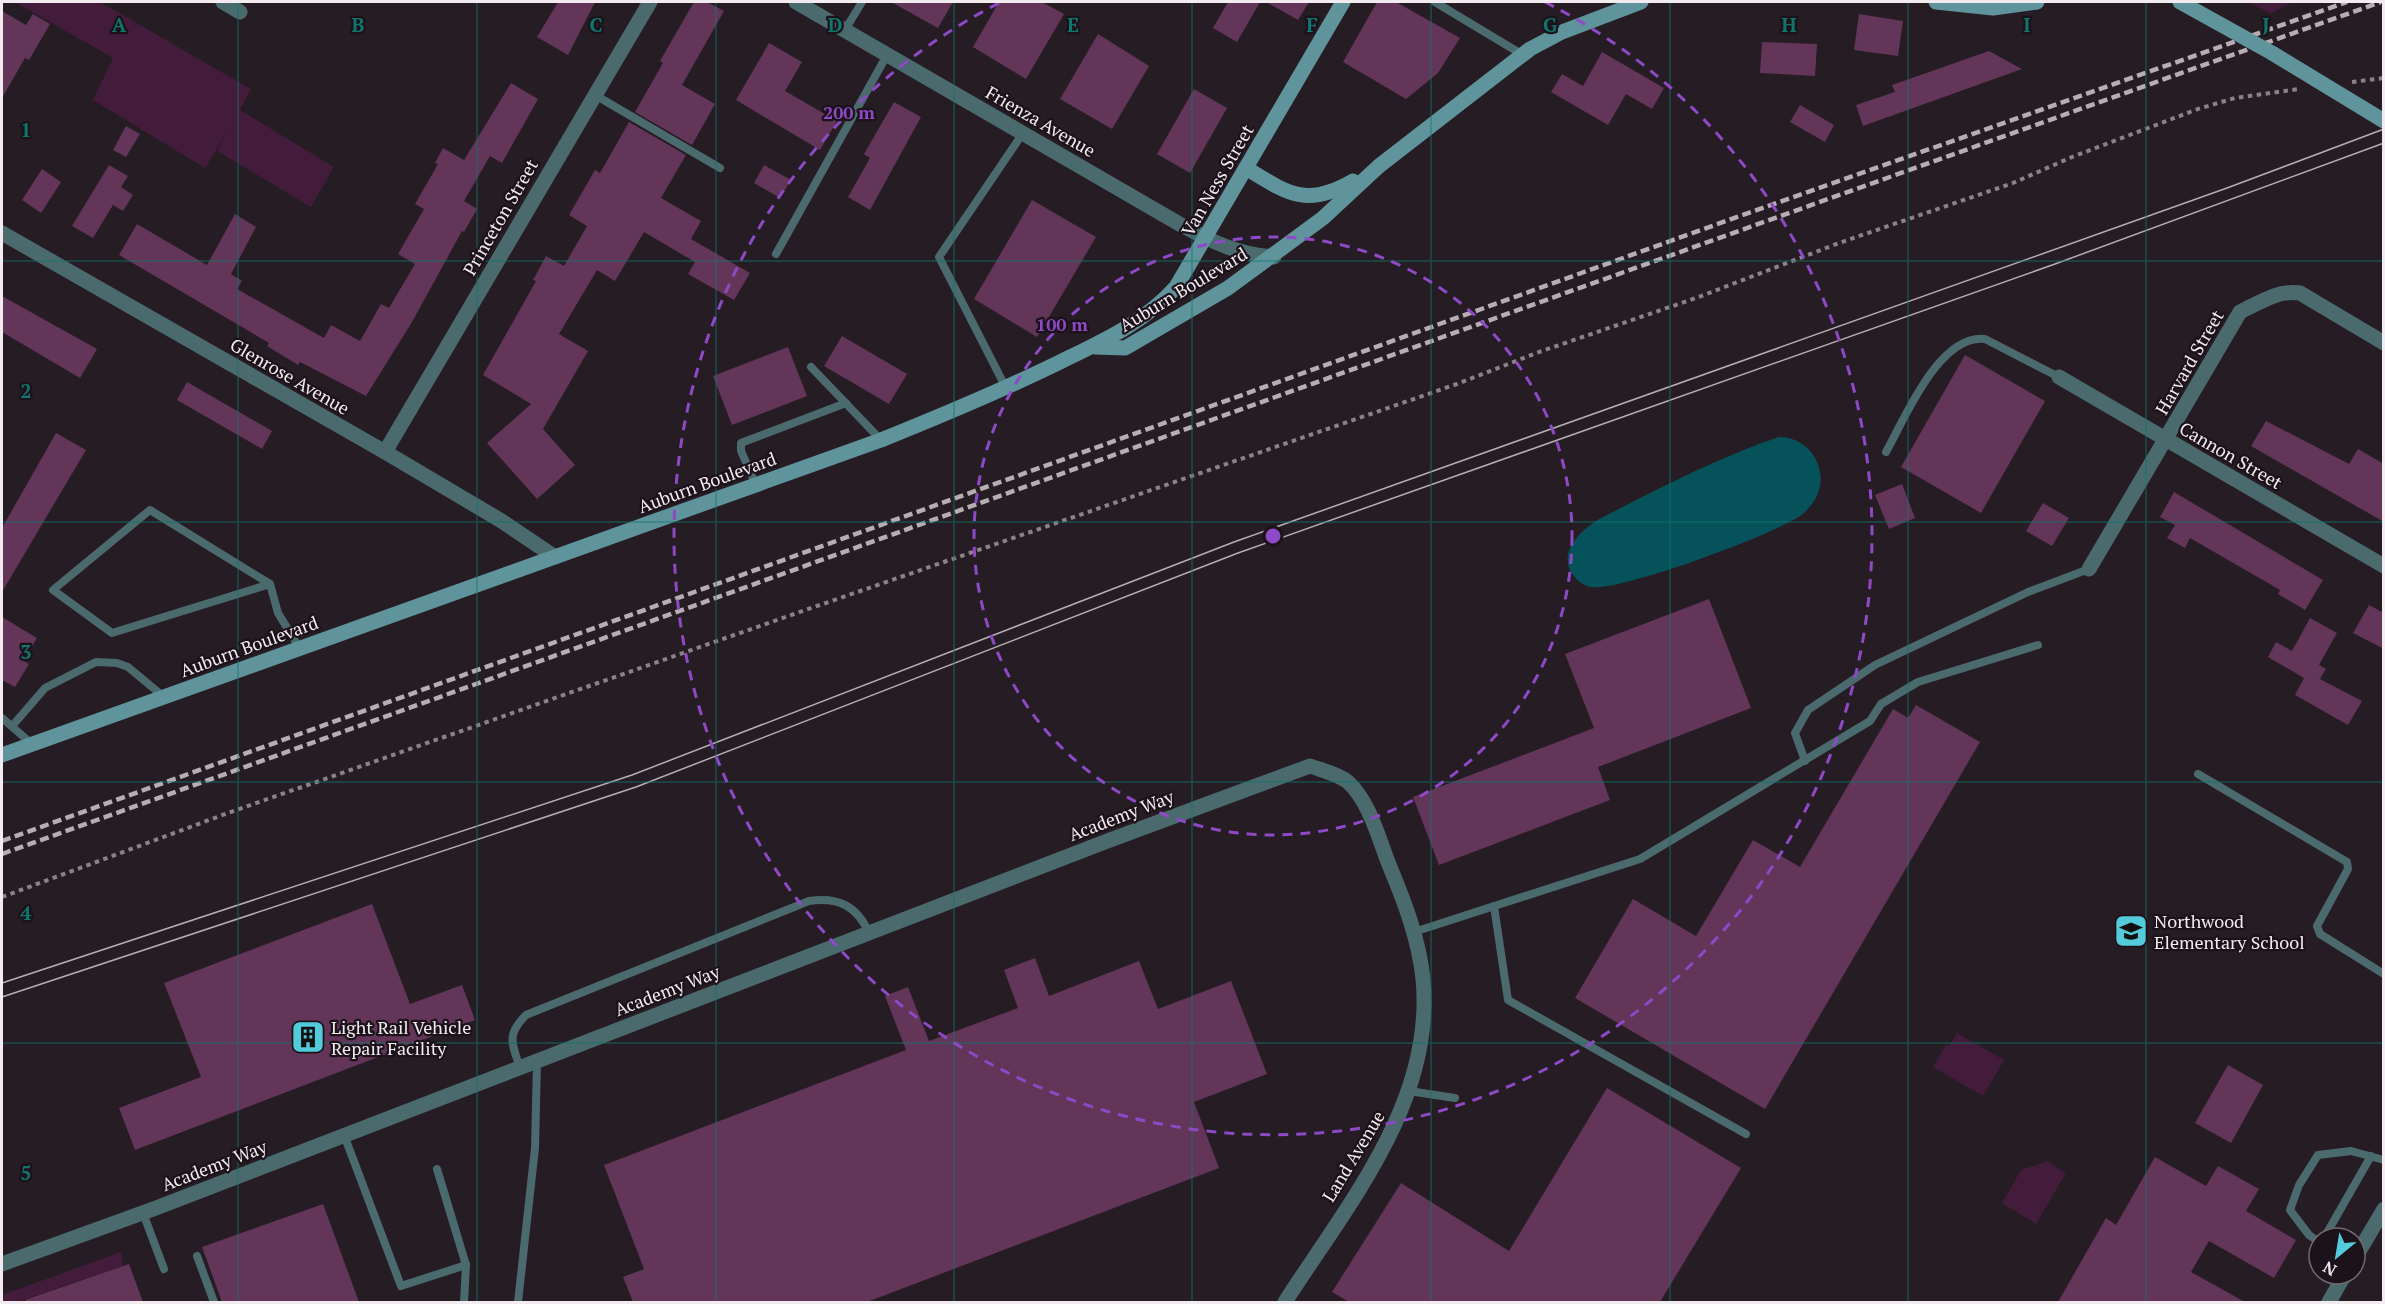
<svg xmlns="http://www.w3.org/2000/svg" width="2385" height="1304" font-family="'PT Serif',serif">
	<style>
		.green { fill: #421c3a }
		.water { fill: #06525b }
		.building { fill: #633559 }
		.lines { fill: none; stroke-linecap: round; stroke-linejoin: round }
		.path { stroke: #8b8288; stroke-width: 4; stroke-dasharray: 4.5 4.5; stroke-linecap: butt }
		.lane { stroke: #4a6a6e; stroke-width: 8 }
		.street { stroke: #4a6a6e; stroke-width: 15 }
		.secondary { stroke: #60949c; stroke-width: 15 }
		.tram { stroke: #b6aeb3; stroke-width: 1.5 }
		.rail { stroke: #b6aeb3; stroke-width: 4.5; stroke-dasharray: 9 4.5; stroke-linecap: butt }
		.secondary-bridge { stroke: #60949c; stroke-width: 15 }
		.grid { fill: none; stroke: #0f766e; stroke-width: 1.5; stroke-opacity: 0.55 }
		.ring { fill: none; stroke: #8d49c6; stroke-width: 3; stroke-dasharray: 10 8 }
		.labels { text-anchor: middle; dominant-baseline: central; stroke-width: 4.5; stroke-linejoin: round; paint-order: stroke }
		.street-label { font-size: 18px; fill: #f2ebf0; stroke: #1c121a }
		.poi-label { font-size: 18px; fill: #f2ebf0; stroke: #1c121a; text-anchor: start }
		.grid-label { font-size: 20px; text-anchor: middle; font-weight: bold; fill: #0f766e; stroke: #1c121a; stroke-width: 4.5; stroke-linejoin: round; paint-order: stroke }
		.centre { fill: #8d49c6; stroke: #1c121a; stroke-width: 3 }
		.ring-label { font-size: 18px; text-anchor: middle; font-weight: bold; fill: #8d49c6; stroke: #1c121a; stroke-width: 4.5; stroke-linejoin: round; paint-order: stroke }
	</style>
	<rect width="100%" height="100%" fill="#261c23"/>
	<!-- green -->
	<g class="green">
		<path d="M 15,2 L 100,2 L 251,89 L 240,110 L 334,167 L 311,207 L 217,151 L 229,129 L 205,168 L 93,100 L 113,58 Z"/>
		<path d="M 2249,2 L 2292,2 L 2271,14 Z"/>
		<path d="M 1957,1033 L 2004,1060 L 1983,1096 L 1933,1067 L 1946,1045 L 1949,1046 Z"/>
		<path d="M 2047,1161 L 2066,1173 L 2036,1224 L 2002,1203 L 2021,1170 Z"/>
		<path d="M 121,1252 L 123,1266 L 18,1302 L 2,1302 L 2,1295 Z"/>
	</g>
	<!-- water -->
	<path class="water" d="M 1779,437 C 1798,437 1815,450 1819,468 C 1824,485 1817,501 1804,513 C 1782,532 1619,592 1591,587 C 1583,586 1578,581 1573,575 C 1555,551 1586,525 1605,516 C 1662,487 1719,457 1779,437 Z"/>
	<!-- building -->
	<g class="building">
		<path d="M 558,2 L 595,2 L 568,55 L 537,37 Z"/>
		<path d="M 694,2 L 707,2 L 724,11 L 682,85 L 715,104 L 692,145 L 635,112 L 663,63 L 660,61 Z"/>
		<path d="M 891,2 L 953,2 L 938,28 Z"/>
		<path d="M 999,2 L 1042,2 L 1064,14 L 1026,79 L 973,47 Z"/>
		<path d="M 1228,2 L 1260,2 L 1237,42 L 1213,28 Z"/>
		<path d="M 1266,2 L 1309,2 L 1298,20 Z"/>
		<path d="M 1377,2 L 1396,2 L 1460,38 L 1438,73 L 1406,99 L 1343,62 Z"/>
		<path d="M 2,11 L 26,25 L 33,14 L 50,24 L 29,60 L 25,58 L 2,98 Z"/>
		<path d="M 1859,14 L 1903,21 L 1898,56 L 1854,50 Z"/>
		<path d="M 1098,34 L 1149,66 L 1112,129 L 1060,99 Z"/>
		<path d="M 1762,42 L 1817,44 L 1815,76 L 1760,73 Z"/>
		<path d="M 769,43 L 802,62 L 785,91 L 837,121 L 820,150 L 736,100 Z"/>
		<path d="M 1989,51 L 2022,69 L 1863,126 L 1856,105 L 1895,92 L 1892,85 Z"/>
		<path d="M 1602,52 L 1664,88 L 1652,109 L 1626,94 L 1608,125 L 1551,92 L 1562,74 L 1583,86 Z"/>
		<path d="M 511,83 L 538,99 L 502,163 L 490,156 L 464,201 L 477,209 L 464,232 L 462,231 L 412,322 L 366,396 L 300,362 L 298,365 L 267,346 L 269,343 L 119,255 L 137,224 L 207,265 L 235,214 L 256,227 L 231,274 L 242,281 L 237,289 L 324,338 L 331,325 L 360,341 L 381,304 L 389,308 L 415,264 L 398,254 L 424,209 L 415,204 L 438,164 L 435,163 L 443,148 L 464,160 Z"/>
		<path d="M 1194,89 L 1227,108 L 1190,173 L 1157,154 Z"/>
		<path d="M 894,102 L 921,117 L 870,210 L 848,197 L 870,158 L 864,154 Z"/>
		<path d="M 1800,105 L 1834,125 L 1825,142 L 1790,122 Z"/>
		<path d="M 629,122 L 686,155 L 661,198 L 701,221 L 691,239 L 750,273 L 734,300 L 688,274 L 695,262 L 644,232 L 615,281 L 597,270 L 559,334 L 588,351 L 543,429 L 575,465 L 537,499 L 487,443 L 531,404 L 483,375 L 536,281 L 533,280 L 546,256 L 564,266 L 587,226 L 569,215 L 595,170 L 600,173 Z"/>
		<path d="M 126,126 L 140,134 L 126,157 L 113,150 Z"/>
		<path d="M 109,165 L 128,176 L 121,187 L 133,195 L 123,211 L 113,205 L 93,238 L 72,226 Z"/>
		<path d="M 764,165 L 791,180 L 780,198 L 754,183 Z"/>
		<path d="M 42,169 L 61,182 L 41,213 L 22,200 Z"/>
		<path d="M 1032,200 L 1096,237 L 1037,337 L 974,299 Z"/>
		<path d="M 2,296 L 97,349 L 80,378 L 2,332 Z"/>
		<path d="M 842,336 L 907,374 L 889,404 L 824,366 Z"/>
		<path d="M 788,347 L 807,396 L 732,425 L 713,376 Z"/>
		<path d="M 1965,355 L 2045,401 L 1981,513 L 1901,467 Z"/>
		<path d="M 187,382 L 272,431 L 262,449 L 177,400 Z"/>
		<path d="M 2266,421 L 2349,464 L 2358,449 L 2384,464 L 2384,522 L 2251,446 Z"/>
		<path d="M 56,433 L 86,450 L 2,592 L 2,528 Z"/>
		<path d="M 1902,484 L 1915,518 L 1889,529 L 1875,495 Z"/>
		<path d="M 2174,492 L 2323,580 L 2305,610 L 2278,594 L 2280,590 L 2190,538 L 2185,548 L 2167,538 L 2175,525 L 2160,517 Z"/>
		<path d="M 2043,503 L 2069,518 L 2052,546 L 2026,531 Z"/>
		<path d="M 1709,599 L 1751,708 L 1598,767 L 1610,800 L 1439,865 L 1413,797 L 1594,728 L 1565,654 Z"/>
		<path d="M 2369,605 L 2384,613 L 2384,649 L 2353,633 Z"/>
		<path d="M 2,617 L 37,638 L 24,661 L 29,664 L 15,687 L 2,680 Z"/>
		<path d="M 2310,618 L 2337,633 L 2319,665 L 2326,669 L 2320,679 L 2362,701 L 2348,725 L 2295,695 L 2304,678 L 2268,657 L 2276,642 L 2292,651 Z"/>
		<path d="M 1916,705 L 1980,742 L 1765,1109 L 1575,998 L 1633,899 L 1696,936 L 1753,840 L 1800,867 L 1893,709 L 1908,718 Z"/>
		<path d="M 372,904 L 410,1004 L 462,985 L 475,1020 L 135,1150 L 119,1108 L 201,1077 L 164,983 Z"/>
		<path d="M 1035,958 L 1049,996 L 1139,961 L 1158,1009 L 1231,981 L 1267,1074 L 1194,1102 L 1219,1168 L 867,1302 L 633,1302 L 623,1277 L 644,1269 L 604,1165 L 906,1050 L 885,996 L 908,987 L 929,1041 L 1018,1008 L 1004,970 Z"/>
		<path d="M 2228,1065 L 2263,1085 L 2231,1143 L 2195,1123 Z"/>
		<path d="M 1607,1088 L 1741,1168 L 1660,1302 L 1349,1302 L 1332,1292 L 1401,1183 L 1509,1251 Z"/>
		<path d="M 2155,1157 L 2206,1186 L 2218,1166 L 2259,1189 L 2246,1211 L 2296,1240 L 2274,1278 L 2209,1241 L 2191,1272 L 2245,1302 L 2058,1302 L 2106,1218 L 2116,1225 Z"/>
		<path d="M 323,1204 L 359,1302 L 222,1302 L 202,1247 Z"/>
		<path d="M 129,1264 L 143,1302 L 25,1302 L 25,1300 Z"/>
	</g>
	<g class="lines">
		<!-- path -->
		<g class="path">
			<path d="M 2352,82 L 2384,78"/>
			<path d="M 2,897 L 228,813 L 794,614 L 1457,384 L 1539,352 L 1696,298 L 1839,243 L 2013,183 L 2072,157 L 2198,109 L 2235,98 L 2299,89"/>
		</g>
		<!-- lane -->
		<g class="lane">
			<path d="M 1435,2 L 1523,55"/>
			<path d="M 845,30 L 862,2"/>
			<path d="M 595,95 L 720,168"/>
			<path d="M 776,254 L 887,55"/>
			<path d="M 811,367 L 881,440"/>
			<path d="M 1006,388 L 939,257 L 1023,133"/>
			<path d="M 1886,452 C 1905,418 1939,334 1985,339 L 2059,377"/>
			<path d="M 756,485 L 741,451 L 741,443 L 846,403"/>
			<path d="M 270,584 L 112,633 L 53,590 L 150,510 L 270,584 L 278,613 L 300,649"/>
			<path d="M 2,718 L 32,744"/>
			<path d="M 13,725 L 45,688 L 96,662 L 117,663 L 128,667 L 164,697"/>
			<path d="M 1805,761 L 1795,733 L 1808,710 L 1875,665 L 2028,592 L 2089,569"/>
			<path d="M 2198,774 L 2347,862 L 2348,869 L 2317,926 L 2320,934 L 2384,974"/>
			<path d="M 1494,906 L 1508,1000 L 1746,1134"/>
			<path d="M 1414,932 L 1640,859 L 1870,721 L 1881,704 L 1918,682 L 2038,645"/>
			<path d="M 520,1068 C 512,1043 506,1035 526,1015 L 809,901 C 839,897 857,906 869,933"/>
			<path d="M 1409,1091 L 1455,1098"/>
			<path d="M 344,1135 L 401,1286 L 466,1265 L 437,1169"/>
			<path d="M 143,1213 L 164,1269"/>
			<path d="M 2324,1238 L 2371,1156"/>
			<path d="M 2319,1242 L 2309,1235 L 2290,1210 L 2299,1185 L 2318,1155 L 2351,1151 L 2384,1160"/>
			<path d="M 197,1256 L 214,1302"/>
			<path d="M 464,1302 L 466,1265"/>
			<path d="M 518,1302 L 535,1148 L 537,1062"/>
		</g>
		<!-- street -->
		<g class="street">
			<path d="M 223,2 L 240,12"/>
			<path d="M 796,2 L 1183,226 C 1213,242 1239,255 1274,257"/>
			<path d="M 2,233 L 385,452 L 500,520 L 555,557"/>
			<path d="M 2059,377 L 2384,566"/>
			<path d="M 385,452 L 650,2"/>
			<path d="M 2089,569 L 2240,312 C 2261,302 2277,290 2300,293 L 2384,343"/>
			<path d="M 2355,1258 L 2384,1209"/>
			<path d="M 2,1264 L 156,1208 L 1110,840 L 1310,766 C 1321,770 1339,774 1348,782 C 1370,802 1379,840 1390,867 C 1405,903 1419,940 1423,979 C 1435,1102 1347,1205 1285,1302"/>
			<path d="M 2329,1302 L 2345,1274"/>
		</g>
		<!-- secondary -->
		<g class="secondary">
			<path d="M 1936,2 L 1993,8 L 2037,2"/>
			<path d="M 1246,168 C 1288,194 1307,208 1353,181"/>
			<path d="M 1095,347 L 1125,348 L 1228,288 L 1323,218 L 1379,166 L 1530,49 L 1562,32 L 1641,2"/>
			<path d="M 2,755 L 881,440 C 943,415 1003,390 1062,361 C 1103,341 1145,322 1176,287 L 1343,2"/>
		</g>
		<!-- tram -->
		<g class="tram">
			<path d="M 2,983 L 632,775 L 1234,542 L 2227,188 L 2384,129"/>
			<path d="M 2,997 L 636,787 L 1238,553 L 2055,264 L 2384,143"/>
		</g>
		<!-- rail -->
		<g class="rail">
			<path d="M 2,841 L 1751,212 L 2347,2"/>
			<path d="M 2,854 C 795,570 1587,284 2381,2"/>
		</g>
		<!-- secondary-bridge -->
		<path class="secondary-bridge" d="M 2180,2 L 2272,53 L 2384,121"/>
	</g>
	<!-- grid -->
	<path class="grid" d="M 238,2 L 238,1302M 477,2 L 477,1302M 716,2 L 716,1302M 954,2 L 954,1302M 1192,2 L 1192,1302M 1431,2 L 1431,1302M 1670,2 L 1670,1302M 1908,2 L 1908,1302M 2146,2 L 2146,1302M 2,261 L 2384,261M 2,522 L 2384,522M 2,782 L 2384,782M 2,1043 L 2384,1043"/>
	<!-- distance rings -->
	<g class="ring">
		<circle cx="1273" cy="536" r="299"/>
		<path d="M1545 2A599 599 0 1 1 1001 2"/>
	</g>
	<!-- icons -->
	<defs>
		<g id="school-square" transform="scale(1.725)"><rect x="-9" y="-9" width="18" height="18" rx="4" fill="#53cbdb" stroke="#1c121a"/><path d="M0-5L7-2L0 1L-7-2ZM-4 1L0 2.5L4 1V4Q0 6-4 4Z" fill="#111"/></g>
		<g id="building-square" transform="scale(1.725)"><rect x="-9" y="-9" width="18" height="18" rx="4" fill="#53cbdb" stroke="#1c121a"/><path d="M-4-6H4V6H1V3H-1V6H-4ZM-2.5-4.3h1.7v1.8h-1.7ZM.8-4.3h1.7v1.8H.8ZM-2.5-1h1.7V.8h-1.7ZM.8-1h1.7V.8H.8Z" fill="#111"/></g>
	</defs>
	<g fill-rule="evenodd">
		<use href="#school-square" x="2131" y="931"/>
		<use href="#building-square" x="308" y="1037"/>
	</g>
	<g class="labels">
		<!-- street labels -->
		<g class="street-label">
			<text transform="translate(1041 121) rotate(30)">Frienza Avenue</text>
			<text transform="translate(1217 180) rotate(-60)">Van Ness Street</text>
			<text transform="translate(500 217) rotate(-60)">Princeton Street</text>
			<text transform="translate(1183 289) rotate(-31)">Auburn Boulevard</text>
			<text transform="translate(2189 362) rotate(-60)">Harvard Street</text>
			<text transform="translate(290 376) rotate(30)">Glenrose Avenue</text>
			<text transform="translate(2231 455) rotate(30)">Cannon Street</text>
			<text transform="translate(707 482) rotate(-20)">Auburn Boulevard</text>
			<text transform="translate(249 646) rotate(-20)">Auburn Boulevard</text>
			<text transform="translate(1121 815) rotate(-21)">Academy Way</text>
			<text transform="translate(667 990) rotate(-21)">Academy Way</text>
			<text transform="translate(1353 1156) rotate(-59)">Land Avenue</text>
			<text transform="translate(214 1165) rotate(-21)">Academy Way</text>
		</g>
		<!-- poi labels -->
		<g class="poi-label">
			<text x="2154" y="921">Northwood<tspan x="2154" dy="21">Elementary School</tspan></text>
			<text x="331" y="1027">Light Rail Vehicle<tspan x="331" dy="21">Repair Facility</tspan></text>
		</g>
	</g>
	<g class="grid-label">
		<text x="119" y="32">A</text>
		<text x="358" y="32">B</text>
		<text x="596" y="32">C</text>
		<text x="835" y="32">D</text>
		<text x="1073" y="32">E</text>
		<text x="1312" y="32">F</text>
		<text x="1550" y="32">G</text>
		<text x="1789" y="32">H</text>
		<text x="2027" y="32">I</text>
		<text x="2266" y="32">J</text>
		<text x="26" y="137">1</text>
		<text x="26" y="398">2</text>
		<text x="26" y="659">3</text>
		<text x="26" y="920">4</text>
		<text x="26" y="1180">5</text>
	</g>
	<circle cx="1273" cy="536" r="9" class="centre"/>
	<g class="ring-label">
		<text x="849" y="119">200 m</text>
		<text x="1062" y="331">100 m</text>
	</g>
	<!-- border -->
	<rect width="2385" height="1304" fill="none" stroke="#f2ebf0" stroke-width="6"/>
	<!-- north arrow -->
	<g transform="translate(2337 1256) rotate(210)"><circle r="28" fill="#1c121a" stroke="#726970" stroke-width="1.5"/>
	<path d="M0-4.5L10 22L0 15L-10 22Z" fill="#53cbdb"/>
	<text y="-9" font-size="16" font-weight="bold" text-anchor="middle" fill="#f2ebf0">N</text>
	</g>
</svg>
